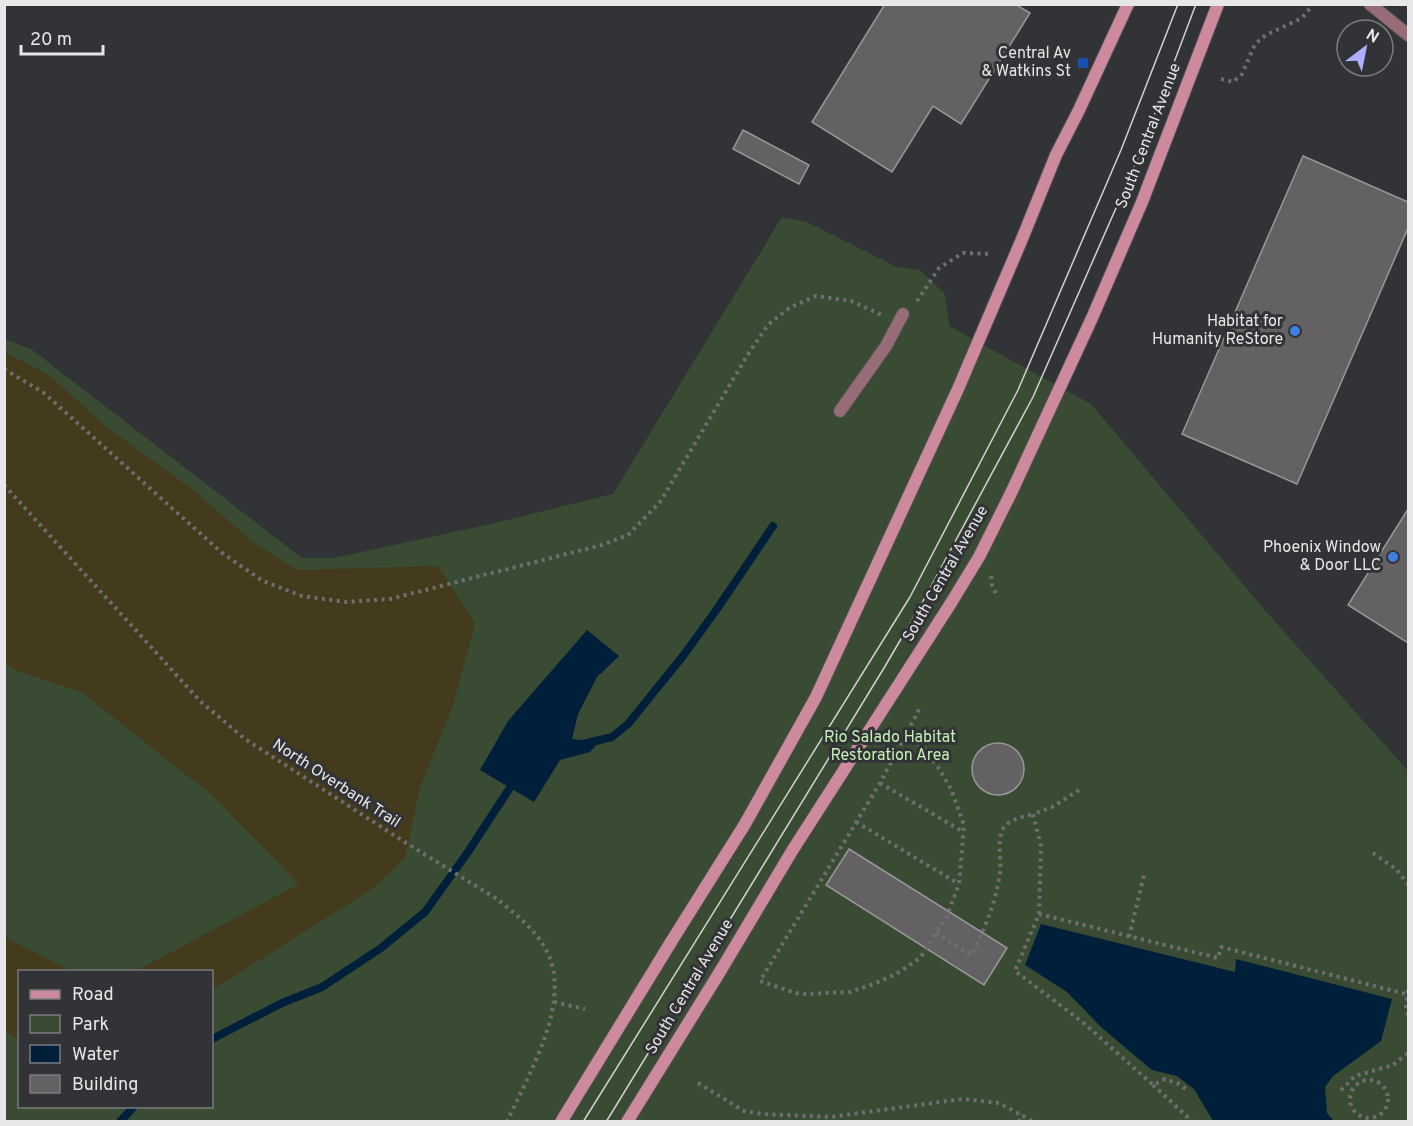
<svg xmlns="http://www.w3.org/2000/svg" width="1413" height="1126" font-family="Overpass,sans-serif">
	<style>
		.green { fill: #394b32; fill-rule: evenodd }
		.sand { fill: #433b1b }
		.water { fill: #001f3a }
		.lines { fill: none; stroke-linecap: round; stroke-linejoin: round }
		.stream { stroke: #001f3a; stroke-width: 8 }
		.building { fill: #636164; stroke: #9a979a; stroke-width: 1.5 }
		.service-casing { stroke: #4f5053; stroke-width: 14 }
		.minor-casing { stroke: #4f5053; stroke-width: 14 }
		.secondary-casing { stroke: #4f5053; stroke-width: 14 }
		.path { stroke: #6f6f72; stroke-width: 4; stroke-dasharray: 3 4.5; stroke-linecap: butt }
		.service { stroke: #966c77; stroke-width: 12 }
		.minor { stroke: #966c77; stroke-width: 12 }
		.secondary { stroke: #ce8a9d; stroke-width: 12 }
		.tram { stroke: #d2d2d4; stroke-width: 1.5 }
		.secondary-bridge-casing { stroke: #4f5053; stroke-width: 14; stroke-linecap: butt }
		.secondary-bridge { stroke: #ce8a9d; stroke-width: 12 }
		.transit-dot { fill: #1a4fb4; stroke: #323336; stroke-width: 2 }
		.shop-dot { fill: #3f7fe0; stroke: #323336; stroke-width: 2 }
		.labels { text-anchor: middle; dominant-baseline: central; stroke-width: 6; stroke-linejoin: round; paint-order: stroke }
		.poi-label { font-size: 16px; fill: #e7e7e9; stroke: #323336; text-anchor: end }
		.street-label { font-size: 16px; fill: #e7e7e9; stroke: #323336 }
		.park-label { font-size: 16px; fill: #c4f2b4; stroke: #323336 }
	</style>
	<rect width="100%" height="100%" fill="#323336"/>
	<!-- green -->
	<path class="green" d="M 782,217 L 807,222 L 897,267 L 920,270 L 945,294 L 949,326 L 1091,404 L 1269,615 L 1408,771 L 1408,1121 L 5,1122 L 5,339 L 31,349 L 302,558 L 334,558 L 486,525 L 613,494 ZM 20,972 L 212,972 L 212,1106 L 20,1106 Z"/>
	<!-- sand -->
	<g class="sand">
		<path d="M 4,352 L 49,375 L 104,425 L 196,492 L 251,541 L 297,570 L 438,566 L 475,623 L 453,705 L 420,787 L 405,858 L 372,889 L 212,990 L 212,972 L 136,971 L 299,884 L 212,795 L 81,692 L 18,671 L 5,663 Z"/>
		<path d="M 4,937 L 71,971 L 20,972 L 19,1041 L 5,1030 Z"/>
	</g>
	<!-- water -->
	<g class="water">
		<path d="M 587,630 L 619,656 L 597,677 L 578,714 L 572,739 L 599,742 L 590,752 L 560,760 L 534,802 L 480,770 L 508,721 Z"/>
		<path d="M 1041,924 L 1235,972 L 1236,959 L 1392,999 L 1381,1041 L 1333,1076 L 1325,1087 L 1327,1113 L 1334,1121 L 1213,1121 L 1194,1089 L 1177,1076 L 1152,1070 L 1102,1028 L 1067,992 L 1025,965 Z"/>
	</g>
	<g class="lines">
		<!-- stream -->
		<g class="stream">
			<path d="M 583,744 L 612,737 L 628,724 L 683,656 L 717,609 L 773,526"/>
			<path d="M 212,1039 L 282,1003 L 322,987 L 381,948 L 425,912 L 468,852 L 515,780"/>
			<path d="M 120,1122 L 134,1106"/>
		</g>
	</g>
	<!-- building -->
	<g class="building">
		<path d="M 885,4 L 1015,4 L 1030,13 L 961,124 L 933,106 L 892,172 L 812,122 Z"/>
		<path d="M 743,130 L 809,165 L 799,184 L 733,149 Z"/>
		<path d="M 1303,156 L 1408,202 L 1408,228 L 1297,484 L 1182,434 Z"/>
		<path d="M 1408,509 L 1408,643 L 1348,605 Z"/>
		<circle cx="998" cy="769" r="26"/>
		<path d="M 849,849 L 1007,948 L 984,985 L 826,885 Z"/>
	</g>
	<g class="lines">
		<!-- service casing -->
		<g class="service-casing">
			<path id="service" d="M 840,411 L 886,346 L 903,314"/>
		</g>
		<!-- minor casing -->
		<g class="minor-casing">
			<path id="minor" d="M 1370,4 L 1408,35"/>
		</g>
		<!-- secondary casing -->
		<g class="secondary-casing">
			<g id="secondary">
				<path d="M 671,942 L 745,824 L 816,697 L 958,389 L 1022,239 L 1056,155 L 1079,110 L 1128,4"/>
				<path d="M 721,970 L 792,851 L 951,603 L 979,557 L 1012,491 L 1092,318 L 1142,202 L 1218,4"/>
			</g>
		</g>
		<!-- path -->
		<g class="path">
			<path d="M 1221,79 L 1233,82 L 1242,74 L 1255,44 L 1266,35 L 1302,18 L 1311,7"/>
			<path d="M 917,301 L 939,268 L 963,253 L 992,254"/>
			<path d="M 4,369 L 44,393 L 222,553 L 263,581 L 302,596 L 346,602 L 390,599 L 602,545 L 628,535 L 660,502 L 750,351 L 768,325 L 789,308 L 816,296 L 851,301 L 882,315"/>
			<path d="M 4,485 L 200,701 L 245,739 L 403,841 L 497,899 C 514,913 534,928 545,948 C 575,998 528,1075 507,1122"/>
			<path d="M 991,576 L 992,585 L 996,594"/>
			<path d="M 906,735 L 925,749 L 940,770 L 951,789 L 964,825 L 959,884 L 947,916 L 922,955 L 916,961 L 896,974 L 871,985 L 850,992 L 805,994 L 796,993 L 760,981 L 880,783 L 921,706"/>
			<path d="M 880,783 L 962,831"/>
			<path d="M 1079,790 L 1052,807 L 1033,814 L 1041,846 L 1039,914 L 1015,971 L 1085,1024 L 1153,1085 L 1165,1079 L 1179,1084 L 1186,1089"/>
			<path d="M 856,822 L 959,884"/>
			<path d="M 1373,853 L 1396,869 L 1408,884"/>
			<path d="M 1039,914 L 1218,958 L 1221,947 L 1406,994"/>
			<path d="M 936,933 L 971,955 C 985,929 996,902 1000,872 C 1002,858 996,839 1004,827 C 1010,819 1024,817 1033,814"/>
			<path d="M 1129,937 L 1144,875"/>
			<path d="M 1408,990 L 1406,1006 L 1408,1016"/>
			<path d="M 554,1002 L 585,1009"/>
			<circle cx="1369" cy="1099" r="19"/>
			<path d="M 698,1083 L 744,1111 L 762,1114 L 831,1117 L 962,1099 L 999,1103 L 1034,1122"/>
			<path d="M 1153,1085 L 1193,1122"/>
			<path d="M 1341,1090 L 1355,1076 L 1393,1065 L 1408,1053"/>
			<path d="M 1019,1122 L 1021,1114"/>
		</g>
		<!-- service -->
		<use href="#service" class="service"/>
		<!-- minor -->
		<use href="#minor" class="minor"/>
		<!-- secondary -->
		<use href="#secondary" class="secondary"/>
		<!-- tram -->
		<g class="tram">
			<path d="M 583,1122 L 910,597 L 1018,390 L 1121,150 L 1178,4"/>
			<path d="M 606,1122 L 884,668 L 922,603 L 1033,397 L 1138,158 L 1196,4"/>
		</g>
		<!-- secondary-bridge casing -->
		<g class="secondary-bridge-casing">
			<g id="secondary-bridge">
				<path d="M 561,1122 L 671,942"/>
				<path d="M 627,1122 L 721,970"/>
			</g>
		</g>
		<!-- secondary-bridge -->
		<use href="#secondary-bridge" class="secondary-bridge"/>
	</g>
	<!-- markers -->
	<rect class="transit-dot" x="1077" y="57" width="12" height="12" rx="3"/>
	<g class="shop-dot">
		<circle cx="1295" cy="331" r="6"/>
		<circle cx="1393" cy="557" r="6"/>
	</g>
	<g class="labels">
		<!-- poi labels -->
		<g class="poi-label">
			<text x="1071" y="54">Central Av<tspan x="1071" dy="18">&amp; Watkins St</tspan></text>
			<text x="1283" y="322">Habitat for<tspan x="1283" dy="18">Humanity ReStore</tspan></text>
			<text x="1381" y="548">Phoenix Window<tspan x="1381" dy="18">&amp; Door LLC</tspan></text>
		</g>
		<!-- street labels -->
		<g class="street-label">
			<text transform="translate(1149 136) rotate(-69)">South Central Avenue</text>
			<text transform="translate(946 574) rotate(-60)">South Central Avenue</text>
			<text transform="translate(336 784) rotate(33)">North Overbank Trail</text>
			<text transform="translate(690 987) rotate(-59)">South Central Avenue</text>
		</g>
		<!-- park labels -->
		<g class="park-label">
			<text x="890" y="738">Rio Salado Habitat<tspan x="890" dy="18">Restoration Area</tspan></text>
		</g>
	</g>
	<!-- border -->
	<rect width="1413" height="1126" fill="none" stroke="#e7e7e9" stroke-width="12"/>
	<!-- legend -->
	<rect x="18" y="970" width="195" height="138" fill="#323336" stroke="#7a7b7e" stroke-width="1.5"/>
	<rect x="30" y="990" width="30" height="9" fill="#ce8a9d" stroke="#7a7b7e" stroke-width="1.5"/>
	<text x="72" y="1000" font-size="18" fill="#e7e7e9">Road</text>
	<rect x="30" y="1015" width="30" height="18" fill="#394b32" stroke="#7a7b7e" stroke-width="1.5"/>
	<text x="72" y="1030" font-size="18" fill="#e7e7e9">Park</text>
	<rect x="30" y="1045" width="30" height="18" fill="#001f3a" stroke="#7a7b7e" stroke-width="1.5"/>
	<text x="72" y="1060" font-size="18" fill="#e7e7e9">Water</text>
	<rect x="30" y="1075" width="30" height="18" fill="#636164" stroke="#7a7b7e" stroke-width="1.5"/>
	<text x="72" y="1090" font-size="18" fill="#e7e7e9">Building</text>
	<!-- north arrow -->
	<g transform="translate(1365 48) rotate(32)"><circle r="28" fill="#323336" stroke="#7a7b7e" stroke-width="1.5"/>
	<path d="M0-4.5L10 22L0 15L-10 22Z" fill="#aeaefb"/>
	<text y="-9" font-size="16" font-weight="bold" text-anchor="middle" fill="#e7e7e9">N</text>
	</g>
	<!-- scale -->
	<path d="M21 45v9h82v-9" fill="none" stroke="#e7e7e9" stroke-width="3"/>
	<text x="30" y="45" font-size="18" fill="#e7e7e9" stroke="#323336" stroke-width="4.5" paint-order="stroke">20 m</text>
</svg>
